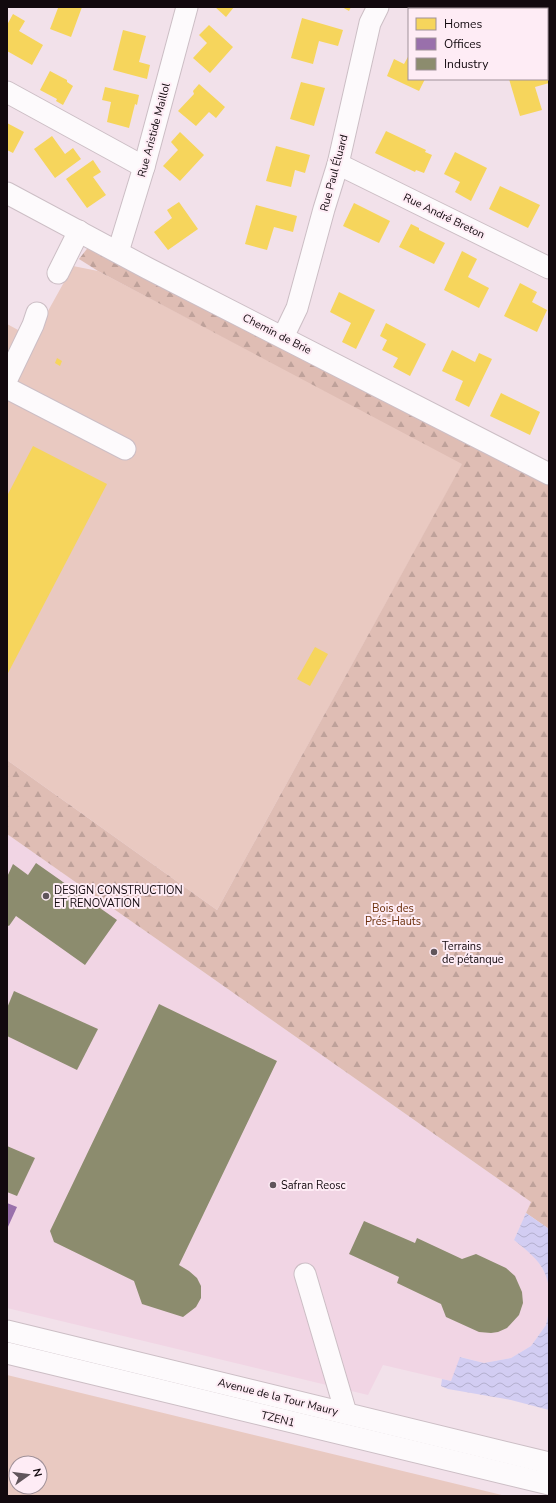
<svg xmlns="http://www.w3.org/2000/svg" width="556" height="1503" font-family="'Nunito Sans',sans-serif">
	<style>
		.built { fill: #f1d5e4 }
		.grass { fill: #e9c9c1; fill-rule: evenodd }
		.forest { fill: url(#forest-firs) }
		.water { fill: url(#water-waves) }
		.homes { fill: #f6d55c }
		.offices { fill: #9970ab }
		.industry { fill: #8c8c6e }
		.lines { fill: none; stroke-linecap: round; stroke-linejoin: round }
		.minor-casing { stroke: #ccbec5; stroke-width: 23 }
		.minor { stroke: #fdfafc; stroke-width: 21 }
		.poi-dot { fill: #60555b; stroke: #feecf5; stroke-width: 1.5 }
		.labels { text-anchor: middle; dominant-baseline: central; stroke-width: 4; stroke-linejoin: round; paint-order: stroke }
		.street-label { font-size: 11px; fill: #12090e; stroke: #feecf5 }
		.poi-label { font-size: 11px; fill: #12090e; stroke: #feecf5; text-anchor: start }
		.park-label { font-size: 11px; fill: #6a2e0a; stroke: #feecf5 }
	</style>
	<defs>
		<pattern id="forest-firs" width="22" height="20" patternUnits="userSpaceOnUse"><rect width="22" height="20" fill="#dfbdb4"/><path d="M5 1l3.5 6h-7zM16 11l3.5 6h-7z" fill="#bea19a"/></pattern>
		<pattern id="water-waves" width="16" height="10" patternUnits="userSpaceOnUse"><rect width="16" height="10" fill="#d2cdf2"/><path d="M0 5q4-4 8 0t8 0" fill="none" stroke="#b3afce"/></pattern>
	</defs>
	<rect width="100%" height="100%" fill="#f2e1ea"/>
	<!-- built -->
	<path class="built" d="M 7,834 L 531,1202 L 514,1240 L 535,1257 L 547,1276 L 549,1288 L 549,1311 L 546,1325 L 531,1346 L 511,1358 L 484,1363 L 461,1357 L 451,1381 L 383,1365 L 368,1395 L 7,1308 Z"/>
	<!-- grass -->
	<g class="grass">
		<path d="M 73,266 L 98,271 L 463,463 L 217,910 L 7,760 L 7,324 L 33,338 Z"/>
		<path d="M 7,1375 L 506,1496 L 7,1496 ZM 16,1463 L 40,1463 L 40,1487 L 16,1487 Z"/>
	</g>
	<!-- forest -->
	<path class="forest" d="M 90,245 L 549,469 L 549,1229 L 526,1213 L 531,1202 L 7,834 L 7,760 L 217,910 L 462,464 L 98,271 L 79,259 Z"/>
	<!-- water -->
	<g class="water">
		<path d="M 526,1213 L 549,1229 L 549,1288 C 545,1263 532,1255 514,1240 Z"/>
		<path d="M 549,1311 L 549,1410 L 511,1400 L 448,1389 L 441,1386 L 442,1379 L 451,1381 L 460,1357 L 484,1363 L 511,1358 L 531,1346 L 546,1325 Z"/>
	</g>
	<!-- homes -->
	<g class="homes">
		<path d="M 55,7 L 82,7 L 71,37 L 50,29 L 58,8 Z"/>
		<path d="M 215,7 L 234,7 L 226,17 Z"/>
		<path d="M 342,7 L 351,7 L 349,11 Z"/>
		<path d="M 418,7 L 472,7 L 471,9 L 420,9 Z"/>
		<path d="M 531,7 L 549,7 L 549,26 L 547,25 L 547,9 L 530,9 Z"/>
		<path d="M 13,14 L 25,21 L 19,31 L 43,45 L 32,65 L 7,51 L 7,25 Z"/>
		<path d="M 302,18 L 343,30 L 338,46 L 319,41 L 313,64 L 291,58 Z"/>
		<path d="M 209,25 L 233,47 L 210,73 L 193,58 L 207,43 L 199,35 Z"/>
		<path d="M 123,30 L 146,36 L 139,62 L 150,65 L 147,79 L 113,70 Z"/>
		<path d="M 409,55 L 409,79 L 425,79 L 419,91 L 387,76 L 394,59 L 404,64 Z"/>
		<path d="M 549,65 L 549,83 L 535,87 L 542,110 L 520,116 L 509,79 L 547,79 L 547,66 Z"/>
		<path d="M 50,71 L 67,80 L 67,82 L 73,86 L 63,105 L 56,101 L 57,99 L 40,90 Z"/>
		<path d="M 301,82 L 325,88 L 314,126 L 290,119 Z"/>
		<path d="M 199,84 L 225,107 L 216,118 L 209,112 L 196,126 L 178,111 L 194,94 L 193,91 Z"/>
		<path d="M 105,87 L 139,95 L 137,105 L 135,104 L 129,128 L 107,122 L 111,102 L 102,100 Z"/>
		<path d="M 7,123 L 24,132 L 13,153 L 7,150 Z"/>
		<path d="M 386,131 L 426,150 L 425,152 L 432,155 L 424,173 L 416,170 L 415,172 L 375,153 Z"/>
		<path d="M 180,132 L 204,155 L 180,181 L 163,166 L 178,150 L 171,142 Z"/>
		<path d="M 52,136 L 65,154 L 73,148 L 81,159 L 55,178 L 34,149 Z"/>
		<path d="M 276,146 L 310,155 L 305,173 L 295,170 L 291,187 L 266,181 Z"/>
		<path d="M 455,152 L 487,168 L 471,201 L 455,192 L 460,182 L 444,174 Z"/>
		<path d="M 93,160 L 101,172 L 93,177 L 106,195 L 87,208 L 66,179 Z"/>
		<path d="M 500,186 L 540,205 L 528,228 L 489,209 Z"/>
		<path d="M 179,202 L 198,229 L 168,250 L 154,232 L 172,218 L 167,210 Z"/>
		<path d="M 354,203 L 390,221 L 379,243 L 343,226 Z"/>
		<path d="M 256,205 L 297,216 L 293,232 L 274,227 L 267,250 L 245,244 Z"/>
		<path d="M 411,224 L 419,228 L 419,230 L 445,243 L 434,264 L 399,247 Z"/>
		<path d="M 462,251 L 477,259 L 468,277 L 489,288 L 479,308 L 444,290 Z"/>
		<path d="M 520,283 L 537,292 L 532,302 L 547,310 L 537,332 L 504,316 Z"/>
		<path d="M 339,292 L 375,310 L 356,349 L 342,342 L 351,323 L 330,312 Z"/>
		<path d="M 386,323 L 426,344 L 410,376 L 393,367 L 398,358 L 382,350 L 387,340 L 380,336 Z"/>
		<path d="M 452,350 L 475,362 L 479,353 L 492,359 L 469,407 L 455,400 L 463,381 L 442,371 Z"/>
		<path d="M 57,358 L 62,361 L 60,366 L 55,363 Z"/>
		<path d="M 501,393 L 540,412 L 530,435 L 490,416 Z"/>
		<path d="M 33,446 L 107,484 L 7,675 L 7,496 Z"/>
		<path d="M 315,647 L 328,654 L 310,686 L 297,679 Z"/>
	</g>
	<!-- offices -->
	<path class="offices" d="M 7,1203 L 17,1207 L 7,1229 Z"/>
	<!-- industry -->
	<g class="industry">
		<path d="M 36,863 L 117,920 L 85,965 L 16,916 L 9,926 L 7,925 L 7,877 L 13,864 L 28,875 Z"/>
		<path d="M 14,991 L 98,1029 L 77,1070 L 7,1036 L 7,1008 Z"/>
		<path d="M 159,1004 L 277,1061 L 179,1265 L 189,1271 L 197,1278 L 201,1286 L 201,1298 L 196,1307 L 183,1317 L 142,1304 L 134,1281 L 54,1242 L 50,1231 Z"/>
		<path d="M 7,1146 L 35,1158 L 17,1196 L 7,1192 Z"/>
		<path d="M 364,1221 L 415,1243 L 417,1238 L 462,1259 L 476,1254 L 506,1268 L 515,1276 L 522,1292 L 523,1303 L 519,1315 L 507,1328 L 498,1332 L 491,1333 L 479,1332 L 446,1317 L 441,1304 L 397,1283 L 399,1277 L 349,1254 Z"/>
	</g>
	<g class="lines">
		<!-- minor casing -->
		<g class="minor-casing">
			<g id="minor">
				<path d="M 7,92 L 144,167"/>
				<path d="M 338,164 L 549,268"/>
				<path d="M 7,193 L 147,268 L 549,474"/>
				<path d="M 118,252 L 144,167 L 187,7"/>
				<path d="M 58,273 L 79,231"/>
				<path d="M 283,337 L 297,308 L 324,209 L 338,164 L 370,23 L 378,7"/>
				<path d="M 7,379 L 33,325 L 37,313"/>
				<path d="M 7,388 L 125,449"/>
				<path d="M 305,1274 L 346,1413"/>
				<path d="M 7,1331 L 549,1463"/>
				<path d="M 7,1353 L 549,1484"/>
			</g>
		</g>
		<!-- minor -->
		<use href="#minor" class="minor"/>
	</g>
	<!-- markers -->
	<g class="poi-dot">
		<circle cx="46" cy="896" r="4"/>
		<circle cx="434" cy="952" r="4"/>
		<circle cx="273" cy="1185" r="4"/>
	</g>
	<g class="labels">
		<!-- street labels -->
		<g class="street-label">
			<text transform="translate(154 130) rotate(-75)">Rue Aristide Maillol</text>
			<text transform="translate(334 173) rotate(-75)">Rue Paul Éluard</text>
			<text transform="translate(444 216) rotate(26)">Rue André Breton</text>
			<text transform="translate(277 334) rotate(27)">Chemin de Brie</text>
			<text transform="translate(278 1397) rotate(14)">Avenue de la Tour Maury</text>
			<text transform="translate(278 1419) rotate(14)">TZEN1</text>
		</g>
		<!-- poi labels -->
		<g class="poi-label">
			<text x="54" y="890">DESIGN CONSTRUCTION<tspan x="54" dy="13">ET RENOVATION</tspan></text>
			<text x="442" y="946">Terrains<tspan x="442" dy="13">de pétanque</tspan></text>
			<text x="281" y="1185">Safran Reosc</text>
		</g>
		<!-- park labels -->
		<g class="park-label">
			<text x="393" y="908">Bois des<tspan x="393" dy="13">Prés-Hauts</tspan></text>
		</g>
	</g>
	<!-- border -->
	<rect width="556" height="1503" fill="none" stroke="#12090e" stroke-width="16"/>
	<!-- legend -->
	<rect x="408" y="8" width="140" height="72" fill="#feecf5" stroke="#a09199"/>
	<rect x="416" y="18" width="20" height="12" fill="#f6d55c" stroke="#a09199"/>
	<text x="444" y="28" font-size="12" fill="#12090e">Homes</text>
	<rect x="416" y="38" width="20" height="12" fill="#9970ab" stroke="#a09199"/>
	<text x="444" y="48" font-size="12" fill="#12090e">Offices</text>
	<rect x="416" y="58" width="20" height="12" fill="#8c8c6e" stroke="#a09199"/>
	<text x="444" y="68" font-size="12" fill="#12090e">Industry</text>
	<!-- north arrow -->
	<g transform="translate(28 1475) rotate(76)"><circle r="19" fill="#feecf5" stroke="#a09199"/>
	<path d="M0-3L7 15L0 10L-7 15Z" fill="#60555b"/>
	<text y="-6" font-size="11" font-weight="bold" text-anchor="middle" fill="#12090e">N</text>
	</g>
</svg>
